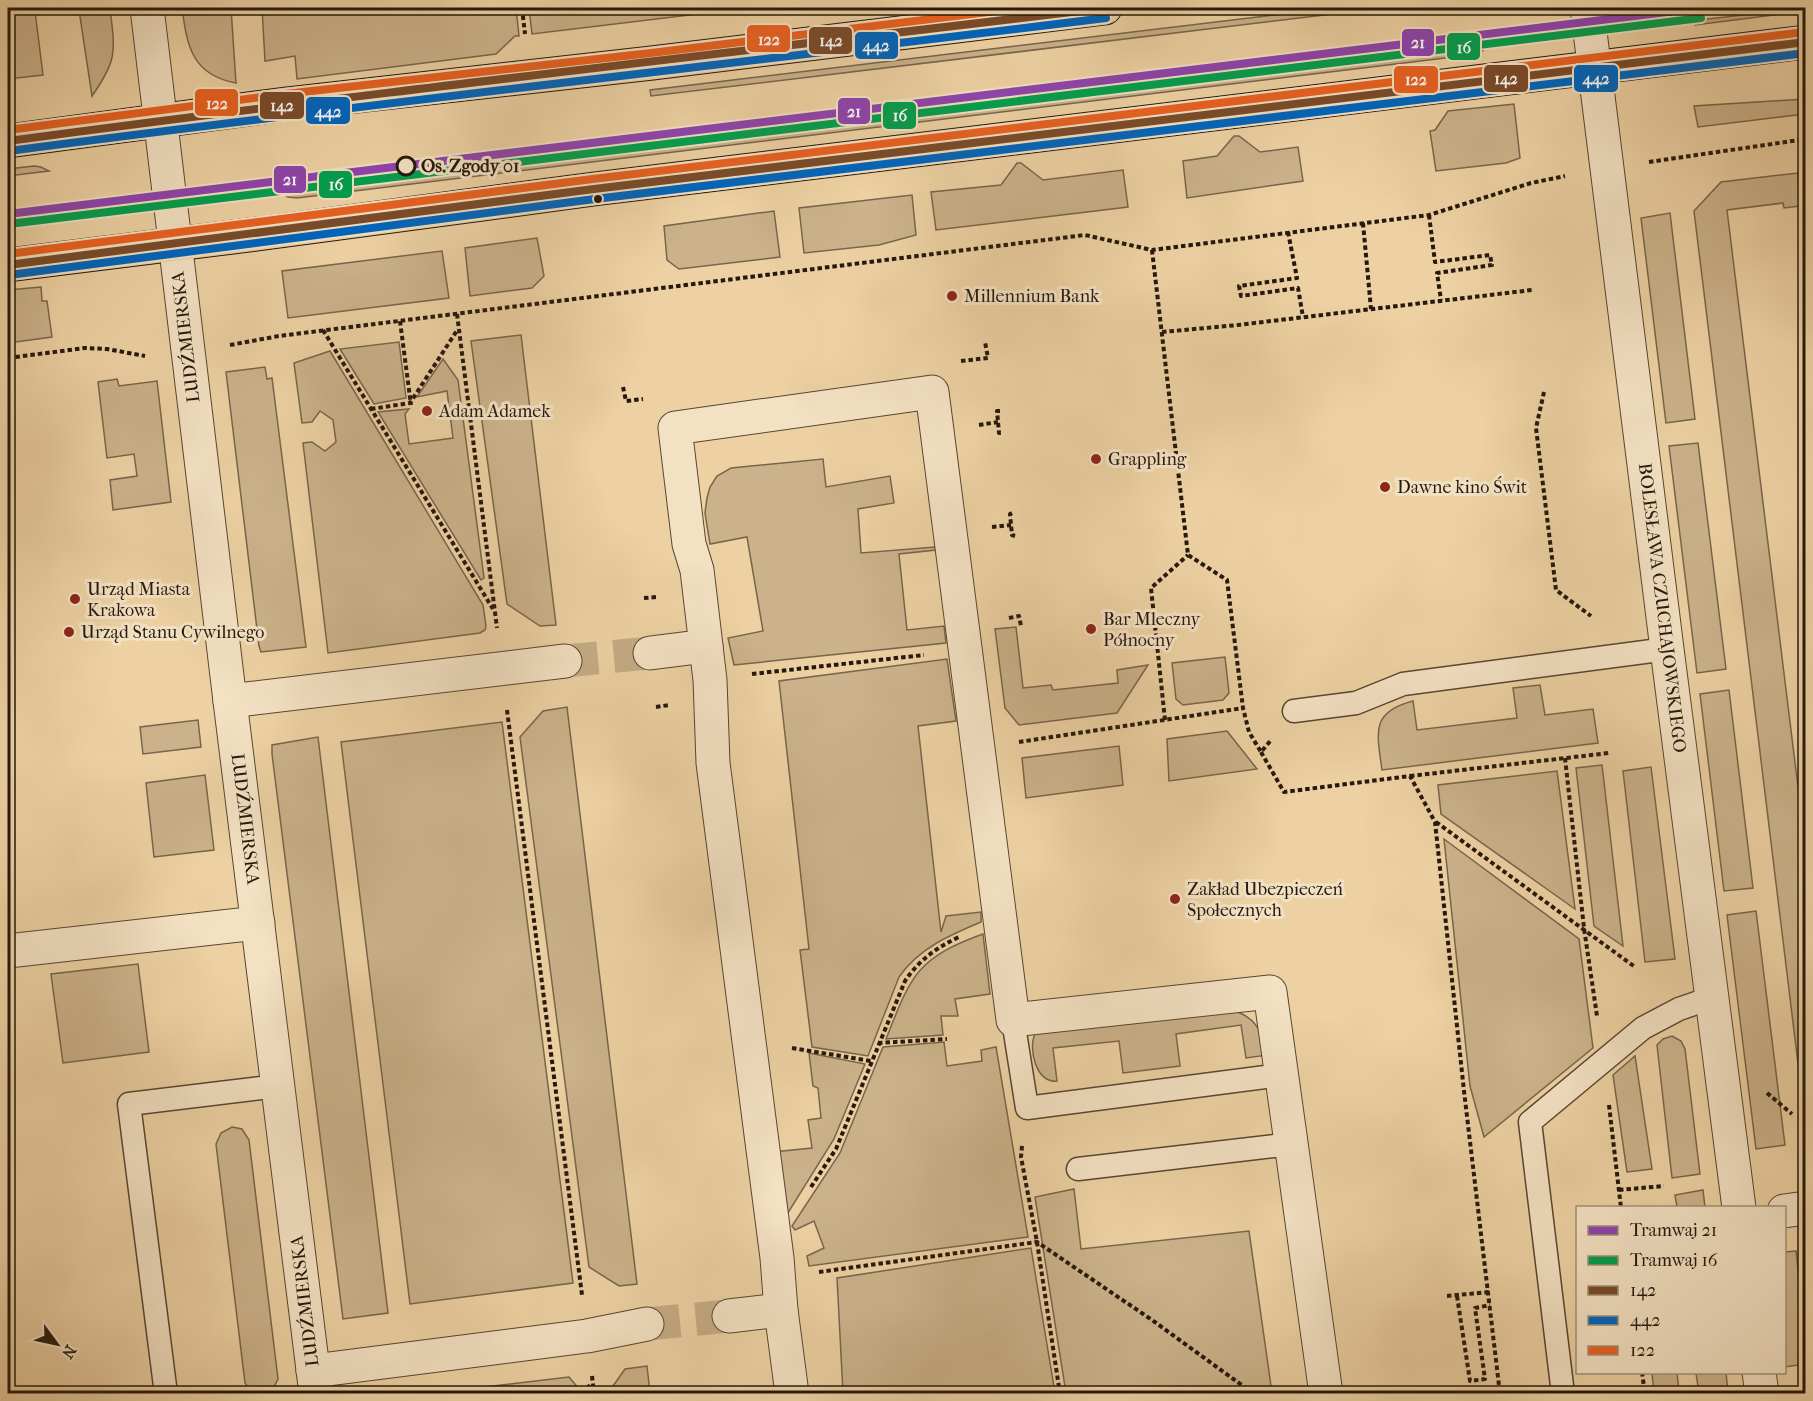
<svg xmlns="http://www.w3.org/2000/svg" width="1813" height="1401" font-family="'IM FELL French Canon',serif">
	<style>
		.green { fill: #cbb28a; stroke: #78654c; stroke-width: 1.5 }
		.lines { fill: none; stroke-linecap: round; stroke-linejoin: round }
		.minor-tunnel { stroke: #c5ac85; stroke-width: 33; stroke-dasharray: 33 16; stroke-linecap: butt }
		.service-casing { stroke: #574632; stroke-width: 25 }
		.minor-casing { stroke: #574632; stroke-width: 35 }
		.primary-casing { stroke: #25180d; stroke-width: 35 }
		.path { stroke: #25180d; stroke-width: 4; stroke-dasharray: 4.5 3; stroke-linecap: butt }
		.service { stroke: #f3e1c3; stroke-width: 22 }
		.minor { stroke: #f3e1c3; stroke-width: 33 }
		.primary { stroke: #edd1a3; stroke-width: 33 }
		.bus-1-casing { stroke: #f3e1c3; stroke-width: 12 }
		.bus-2-casing { stroke: #f3e1c3; stroke-width: 12 }
		.bus-3-casing { stroke: #f3e1c3; stroke-width: 12 }
		.bus-1 { stroke: #7a4b2a; stroke-width: 8 }
		.bus-2 { stroke: #0065bd; stroke-width: 8 }
		.bus-3 { stroke: #e86121; stroke-width: 8 }
		.tram-1-casing { stroke: #f3e1c3; stroke-width: 12 }
		.tram-2-casing { stroke: #f3e1c3; stroke-width: 12 }
		.tram-1 { stroke: #8e44ad; stroke-width: 8 }
		.tram-2 { stroke: #029f4e; stroke-width: 8 }
		.stop-dot { fill: #f3e1c3; stroke: #25180d; stroke-width: 3 }
		.bus-dot { fill: #25180d; stroke: #f3e1c3; stroke-width: 2 }
		.poi-dot { fill: #8f2418; stroke: #f3e1c3; stroke-width: 2 }
		.labels { text-anchor: middle; dominant-baseline: central; stroke-width: 6; stroke-linejoin: round; paint-order: stroke }
		.stop-label { font-size: 18px; font-weight: bold; fill: #25180d; stroke: #f3e1c3; text-anchor: start }
		.poi-label { font-size: 18px; fill: #25180d; stroke: #f3e1c3; text-anchor: start }
		.street-label { font-size: 18px; fill: #25180d; stroke: #f3e1c3 }
		.line-badge { stroke: #f3e1c3; stroke-width: 2 }
		.badge-label { font-size: 16px; text-anchor: middle; font-weight: bold; fill: #fff }
	</style>
	<rect width="100%" height="100%" fill="#edd1a3"/>
	<filter id="stains"><feTurbulence type="fractalNoise" baseFrequency=".00333" numOctaves="4"/><feColorMatrix values="0 0 0 0 .2 0 0 0 0 .09 0 0 0 0 .02 0 0 0 .5 -.17"/></filter>
	<radialGradient id="worn" r=".72"><stop offset=".6" stop-color="#630" stop-opacity="0"/><stop offset="1" stop-color="#630" stop-opacity=".3"/></radialGradient>
	<!-- green -->
	<g class="green">
		<path d="M 81,8 L 110,8 C 115,51 118,59 92,96 L 79,10 Z"/>
		<path d="M 182,8 L 231,8 L 236,83 C 192,75 187,46 182,8 Z"/>
		<path d="M 262,8 L 516,8 L 519,36 L 515,36 L 496,54 L 297,79 L 295,56 L 265,61 Z"/>
		<path d="M 529,8 L 748,8 L 532,34 Z"/>
		<path d="M 1332,8 L 1383,8 L 651,96 L 650,90 Z"/>
		<path d="M 1806,8 L 1805,11 L 1695,25 L 1689,21 Z"/>
		<path d="M 35,11 L 43,75 L 8,79 L 8,14 Z"/>
		<path d="M 1491,45 L 1478,54 L 297,198 L 288,197 L 282,194 Z"/>
		<path d="M 1805,99 L 1805,114 L 1698,127 L 1694,106 Z"/>
		<path d="M 1514,104 L 1520,158 L 1506,163 L 1436,171 L 1430,131 L 1435,130 L 1448,111 Z"/>
		<path d="M 1234,136 L 1239,136 L 1260,152 L 1298,147 L 1303,181 L 1187,198 L 1183,161 L 1217,156 Z"/>
		<path d="M 1017,163 L 1021,163 L 1043,180 L 1123,170 L 1128,207 L 936,230 L 931,192 L 1001,185 Z"/>
		<path d="M 34,166 L 41,167 L 49,171 L 8,176 L 8,169 Z"/>
		<path d="M 1798,173 L 1800,206 L 1784,208 L 1783,203 L 1727,210 L 1805,844 L 1805,1121 L 1694,211 L 1721,182 Z"/>
		<path d="M 912,195 L 916,235 L 879,245 L 804,253 L 799,208 Z"/>
		<path d="M 774,211 L 780,257 L 679,269 L 667,260 L 664,226 Z"/>
		<path d="M 1670,213 L 1695,419 L 1666,423 L 1641,218 Z"/>
		<path d="M 537,238 L 544,276 L 532,288 L 470,296 L 465,248 Z"/>
		<path d="M 442,251 L 449,298 L 288,318 L 282,271 Z"/>
		<path d="M 41,287 L 42,301 L 47,301 L 52,337 L 8,343 L 8,290 Z"/>
		<path d="M 521,335 L 556,625 L 540,626 L 507,604 L 471,341 Z"/>
		<path d="M 399,342 L 406,398 L 374,404 L 340,349 Z"/>
		<path d="M 330,351 L 483,605 L 486,626 L 485,630 L 480,633 L 328,653 L 303,443 L 312,442 L 325,451 L 336,442 L 333,420 L 320,411 L 312,422 L 302,423 L 294,363 Z"/>
		<path d="M 443,359 L 458,380 L 484,578 L 481,580 L 378,412 L 409,409 L 405,414 L 409,444 L 453,438 L 447,391 L 417,397 Z"/>
		<path d="M 265,367 L 267,379 L 272,378 L 306,647 L 261,652 L 259,646 L 226,372 Z"/>
		<path d="M 117,379 L 119,386 L 157,381 L 171,502 L 113,510 L 110,480 L 137,476 L 134,454 L 107,458 L 98,382 Z"/>
		<path d="M 1698,443 L 1726,669 L 1697,673 L 1669,446 Z"/>
		<path d="M 823,459 L 826,487 L 890,476 L 894,503 L 858,509 L 861,553 L 935,547 L 936,550 L 899,554 L 907,630 L 944,626 L 946,643 L 734,665 L 728,638 L 763,631 L 747,537 L 710,544 L 705,513 L 707,498 L 710,487 L 717,476 L 731,468 Z"/>
		<path d="M 1016,627 L 1023,688 L 1051,685 L 1053,690 L 1118,683 L 1117,670 L 1148,665 L 1117,713 L 1019,725 L 1005,708 L 995,629 Z"/>
		<path d="M 1225,657 L 1229,693 L 1223,700 L 1183,705 L 1176,699 L 1172,663 Z"/>
		<path d="M 947,659 L 956,721 L 918,726 L 941,932 L 946,916 L 981,912 L 981,922 C 950,935 919,948 899,977 L 868,1056 L 812,1047 L 800,950 L 809,949 L 779,681 Z"/>
		<path d="M 1540,685 L 1545,715 L 1593,709 L 1598,743 L 1382,770 C 1377,733 1370,712 1413,701 L 1417,730 L 1517,718 L 1513,688 Z"/>
		<path d="M 1729,690 L 1753,888 L 1724,891 L 1700,694 Z"/>
		<path d="M 567,707 L 637,1284 L 619,1286 L 589,1267 L 520,737 L 543,711 Z"/>
		<path d="M 198,720 L 201,747 L 143,754 L 140,727 Z"/>
		<path d="M 502,722 L 573,1283 L 410,1304 L 341,742 Z"/>
		<path d="M 1227,731 L 1257,769 L 1169,781 L 1167,739 Z"/>
		<path d="M 318,737 L 388,1313 L 343,1319 L 272,754 L 272,745 Z"/>
		<path d="M 1119,746 L 1123,785 L 1026,798 L 1022,758 Z"/>
		<path d="M 1602,765 L 1623,946 L 1594,926 L 1576,768 Z"/>
		<path d="M 1651,767 L 1675,959 L 1645,962 L 1623,771 Z"/>
		<path d="M 1557,771 L 1575,909 L 1441,814 L 1438,785 Z"/>
		<path d="M 205,775 L 214,850 L 154,857 L 146,783 Z"/>
		<path d="M 1444,839 L 1579,939 L 1593,1048 L 1484,1137 L 1470,1086 Z"/>
		<path d="M 1756,911 L 1785,1145 L 1756,1149 L 1727,915 Z"/>
		<path d="M 983,934 L 990,994 L 955,999 L 958,1016 L 941,1016 L 943,1035 L 886,1039 C 911,976 916,958 983,934 Z"/>
		<path d="M 138,964 L 149,1052 L 63,1063 L 51,974 Z"/>
		<path d="M 1232,1010 C 1258,1018 1260,1031 1268,1055 L 1246,1058 L 1241,1025 L 1176,1034 L 1180,1066 L 1123,1073 L 1119,1041 L 1053,1048 L 1057,1081 C 1036,1084 1028,1048 1035,1034 Z"/>
		<path d="M 1672,1036 L 1681,1041 L 1685,1049 L 1700,1174 L 1672,1178 L 1657,1045 L 1663,1039 Z"/>
		<path d="M 944,1042 L 947,1066 L 982,1061 L 981,1050 L 996,1047 L 1028,1237 L 809,1266 L 807,1256 L 824,1248 L 814,1221 L 795,1230 L 792,1226 L 840,1153 L 883,1047 Z"/>
		<path d="M 809,1053 L 865,1064 L 834,1139 L 786,1216 L 773,1152 L 812,1148 L 808,1120 L 821,1118 L 818,1088 L 813,1086 Z"/>
		<path d="M 1635,1056 L 1652,1169 L 1627,1172 L 1613,1075 Z"/>
		<path d="M 232,1127 L 242,1129 L 249,1140 L 278,1379 L 271,1393 L 253,1393 L 245,1383 L 216,1144 L 221,1133 Z"/>
		<path d="M 1074,1189 L 1081,1249 L 1249,1231 L 1272,1393 L 1181,1393 L 1180,1386 L 1153,1389 L 1153,1393 L 1066,1393 L 1035,1197 Z"/>
		<path d="M 1703,1190 L 1705,1207 L 1677,1207 L 1675,1195 Z"/>
		<path d="M 1031,1248 L 1055,1393 L 843,1393 L 837,1278 Z"/>
		<path d="M 1796,1251 L 1805,1333 L 1805,1364 L 1785,1367 L 1785,1252 Z"/>
		<path d="M 647,1366 L 650,1393 L 608,1393 L 625,1369 Z"/>
		<path d="M 1652,1373 L 1677,1373 L 1679,1391 L 1654,1393 Z"/>
		<path d="M 1696,1373 L 1726,1373 L 1728,1392 L 1699,1393 Z"/>
		<path d="M 569,1377 L 580,1390 L 577,1393 L 433,1393 Z"/>
	</g>
	<g class="lines">
		<!-- minor-tunnel -->
		<g class="minor-tunnel">
			<path d="M 565,661 L 650,653"/>
			<path d="M 647,1324 L 729,1316"/>
		</g>
		<!-- service casing -->
		<g class="service-casing">
			<g id="service">
				<path d="M 1294,711 L 1356,703 L 1403,684 L 1667,649"/>
				<path d="M 1013,1020 L 1027,1108 L 1281,1075"/>
				<path d="M 1078,1169 L 1291,1144"/>
				<path d="M 166,1394 L 129,1104 L 278,1086"/>
				<path d="M 1563,1394 L 1530,1122 L 1643,1028 L 1679,1009 L 1711,998"/>
			</g>
		</g>
		<!-- minor casing -->
		<g class="minor-casing">
			<g id="minor">
				<path d="M 147,8 L 230,701 L 316,1394"/>
				<path d="M 1587,8 L 1667,649 L 1739,1208"/>
				<path d="M 650,653 L 706,646"/>
				<path d="M 230,701 L 565,661"/>
				<path d="M 8,951 L 258,923"/>
				<path d="M 1784,1211 L 1806,1208"/>
				<path d="M 729,1316 L 781,1310"/>
				<path d="M 313,1371 L 587,1336 L 647,1324"/>
				<path d="M 1759,1372 L 1762,1394"/>
				<path d="M 792,1394 L 781,1310 L 777,1258 L 713,763 L 710,680 L 697,570 L 689,544 L 675,428 L 932,392 L 1013,1020 L 1270,992 L 1326,1394"/>
			</g>
		</g>
		<!-- primary casing -->
		<g class="primary-casing">
			<g id="primary">
				<path d="M 8,141 L 286,104 L 652,63 L 1105,8"/>
				<path d="M 8,265 L 265,233 L 594,189 L 1806,42"/>
			</g>
		</g>
		<!-- path -->
		<g class="path">
			<path d="M 522,8 L 525,34"/>
			<path d="M 1649,162 L 1806,139"/>
			<path d="M 1429,215 L 1435,262 L 1490,255 L 1492,265 L 1437,273 L 1441,300"/>
			<path d="M 1363,223 L 1371,309"/>
			<path d="M 1288,232 L 1297,278 L 1239,286 L 1241,296 L 1298,288 L 1303,317"/>
			<path d="M 1152,250 L 1188,555 L 1227,580 L 1243,708 L 1249,732 L 1261,752 L 1272,739"/>
			<path d="M 457,314 L 497,628"/>
			<path d="M 400,321 L 411,405"/>
			<path d="M 323,330 L 493,609"/>
			<path d="M 1162,332 L 1238,325 L 1532,290"/>
			<path d="M 230,345 L 279,336 L 1085,235 L 1152,250 L 1429,215 L 1531,183 L 1565,176"/>
			<path d="M 8,358 L 85,348 L 107,349 L 145,356"/>
			<path d="M 961,361 L 988,358 L 985,342"/>
			<path d="M 623,387 L 626,401 L 643,399"/>
			<path d="M 1544,392 L 1536,428 L 1556,590 L 1591,616"/>
			<path d="M 371,409 L 410,403 L 458,329"/>
			<path d="M 1000,411 L 997,411 L 999,433 L 1002,433"/>
			<path d="M 979,425 L 998,422"/>
			<path d="M 1012,513 L 1010,514 L 1012,535 L 1015,536"/>
			<path d="M 992,527 L 1011,525"/>
			<path d="M 644,598 L 657,597"/>
			<path d="M 1009,618 L 1019,616 L 1021,626"/>
			<path d="M 752,674 L 924,655"/>
			<path d="M 656,707 L 669,705"/>
			<path d="M 507,710 L 582,1295"/>
			<path d="M 1165,720 L 1151,588 L 1188,555"/>
			<path d="M 1019,742 L 1243,708"/>
			<path d="M 1261,752 L 1284,792 L 1410,776 L 1435,822 L 1464,1091 L 1500,1394"/>
			<path d="M 1565,758 L 1584,928 L 1597,1016"/>
			<path d="M 1410,776 L 1609,753"/>
			<path d="M 1436,822 L 1635,967"/>
			<path d="M 878,1043 L 947,1039"/>
			<path d="M 792,1048 L 871,1061"/>
			<path d="M 1767,1093 L 1792,1114"/>
			<path d="M 1609,1105 L 1621,1208"/>
			<path d="M 1022,1146 L 1021,1157 L 1037,1242 L 1060,1394"/>
			<path d="M 811,1187 L 836,1149 L 905,981 C 919,960 936,948 959,937"/>
			<path d="M 1619,1190 L 1664,1186"/>
			<path d="M 819,1272 L 1037,1242 L 1152,1320 L 1254,1394"/>
			<path d="M 1447,1296 L 1489,1292"/>
			<path d="M 1457,1296 L 1470,1381 L 1485,1379 L 1475,1308 L 1490,1305"/>
			<path d="M 1642,1372 L 1645,1394"/>
			<path d="M 592,1376 L 594,1394"/>
			<path d="M 582,1394 L 592,1383"/>
		</g>
		<!-- service -->
		<use href="#service" class="service"/>
		<!-- minor -->
		<use href="#minor" class="minor"/>
		<!-- primary -->
		<use href="#primary" class="primary"/>
		<!-- bus-1 casing -->
		<g class="bus-1-casing">
			<g id="bus-1">
				<path d="M 8,141 C 373,92 739,52 1105,8"/>
				<path d="M 8,265 L 594,189 L 1806,42"/>
			</g>
		</g>
		<!-- bus-2 casing -->
		<g class="bus-2-casing">
			<g id="bus-2">
				<path d="M 9,151 C 374,103 741,63 1106,18"/>
				<path d="M 9,275 L 595,199 L 1806,53"/>
			</g>
		</g>
		<!-- bus-3 casing -->
		<g class="bus-3-casing">
			<g id="bus-3">
				<path d="M 8,130 L 285,94 L 651,53 L 1022,8"/>
				<path d="M 8,254 L 593,179 L 1805,32"/>
			</g>
		</g>
		<!-- bus-1 -->
		<use href="#bus-1" class="bus-1"/>
		<!-- bus-2 -->
		<use href="#bus-2" class="bus-2"/>
		<!-- bus-3 -->
		<use href="#bus-3" class="bus-3"/>
		<!-- tram-1 casing -->
		<g class="tram-1-casing">
			<path id="tram-1" d="M 8,214 L 1700,8"/>
		</g>
		<!-- tram-2 casing -->
		<g class="tram-2-casing">
			<path id="tram-2" d="M 9,224 L 1701,18"/>
		</g>
		<!-- tram-1 -->
		<use href="#tram-1" class="tram-1"/>
		<!-- tram-2 -->
		<use href="#tram-2" class="tram-2"/>
	</g>
	<!-- markers -->
	<circle class="stop-dot" cx="406" cy="166" r="9"/>
	<circle class="bus-dot" cx="598" cy="199" r="5"/>
	<g class="poi-dot">
		<circle cx="952" cy="296" r="6"/>
		<circle cx="427" cy="411" r="6"/>
		<circle cx="1096" cy="459" r="6"/>
		<circle cx="1385" cy="487" r="6"/>
		<circle cx="75" cy="599" r="6"/>
		<circle cx="1091" cy="629" r="6"/>
		<circle cx="69" cy="632" r="6"/>
		<circle cx="1175" cy="899" r="6"/>
	</g>
	<g class="labels">
		<!-- stop labels -->
		<g class="stop-label">
			<text x="421" y="166">Os. Zgody 01</text>
		</g>
		<!-- poi labels -->
		<g class="poi-label">
			<text x="964" y="296">Millennium Bank</text>
			<text x="439" y="411">Adam Adamek</text>
			<text x="1108" y="459">Grappling</text>
			<text x="1397" y="487">Dawne kino Świt</text>
			<text x="87" y="589">Urząd Miasta<tspan x="87" dy="21">Krakowa</tspan></text>
			<text x="1103" y="619">Bar Mleczny<tspan x="1103" dy="21">Północny</tspan></text>
			<text x="81" y="632">Urząd Stanu Cywilnego</text>
			<text x="1187" y="889">Zakład Ubezpieczeń<tspan x="1187" dy="21">Społecznych</tspan></text>
		</g>
		<!-- street labels -->
		<g class="street-label">
			<text transform="translate(186 337) rotate(-97)">LUDŹMIERSKA</text>
			<text transform="translate(1662 608) rotate(83)">BOLESŁAWA CZUCHAJOWSKIEGO</text>
			<text transform="translate(245 819) rotate(83)">LUDŹMIERSKA</text>
			<text transform="translate(305 1301) rotate(-97)">LUDŹMIERSKA</text>
		</g>
	</g>
	<g class="line-badge">
		<rect x="746" y="24" width="45" height="29" rx="6" fill="#e86121"/>
		<rect x="808" y="26" width="45" height="29" rx="6" fill="#7a4b2a"/>
		<rect x="1401" y="28" width="34" height="29" rx="6" fill="#8e44ad"/>
		<rect x="854" y="31" width="45" height="29" rx="6" fill="#0065bd"/>
		<rect x="1446" y="32" width="35" height="29" rx="6" fill="#029f4e"/>
		<rect x="1573" y="64" width="46" height="29" rx="6" fill="#0065bd"/>
		<rect x="1483" y="64" width="46" height="29" rx="6" fill="#7a4b2a"/>
		<rect x="1393" y="65" width="46" height="29" rx="6" fill="#e86121"/>
		<rect x="194" y="88" width="45" height="29" rx="6" fill="#e86121"/>
		<rect x="259" y="91" width="46" height="29" rx="6" fill="#7a4b2a"/>
		<rect x="305" y="96" width="46" height="29" rx="6" fill="#0065bd"/>
		<rect x="837" y="97" width="34" height="28" rx="6" fill="#8e44ad"/>
		<rect x="882" y="101" width="35" height="29" rx="6" fill="#029f4e"/>
		<rect x="273" y="165" width="34" height="29" rx="6" fill="#8e44ad"/>
		<rect x="318" y="170" width="35" height="29" rx="6" fill="#029f4e"/>
	</g>
	<g class="badge-label">
		<text x="769" y="45">122</text>
		<text x="831" y="46">142</text>
		<text x="1418" y="48">21</text>
		<text x="876" y="51">442</text>
		<text x="1464" y="53">16</text>
		<text x="1596" y="84">442</text>
		<text x="1506" y="84">142</text>
		<text x="1416" y="85">122</text>
		<text x="217" y="109">122</text>
		<text x="282" y="111">142</text>
		<text x="328" y="117">442</text>
		<text x="854" y="117">21</text>
		<text x="900" y="121">16</text>
		<text x="290" y="185">21</text>
		<text x="336" y="190">16</text>
	</g>
	<!-- margin -->
	<rect width="1813" height="1401" fill="none" stroke="#edd1a3" stroke-width="30"/>
	<rect x="9" y="9" width="1795" height="1383" fill="none" stroke="#25180d" stroke-width="3"/>
	<rect x="15" y="15" width="1783" height="1371" fill="none" stroke="#25180d" stroke-width="1.5"/>
	<!-- legend -->
	<rect x="1576" y="1206" width="210" height="168" fill="#f3e1c3" stroke="#a1917a" stroke-width="1.5"/>
	<rect x="1588" y="1226" width="30" height="9" fill="#8e44ad" stroke="#a1917a" stroke-width="1.5"/>
	<text x="1630" y="1236" font-size="18" fill="#25180d">Tramwaj 21</text>
	<rect x="1588" y="1256" width="30" height="9" fill="#029f4e" stroke="#a1917a" stroke-width="1.5"/>
	<text x="1630" y="1266" font-size="18" fill="#25180d">Tramwaj 16</text>
	<rect x="1588" y="1286" width="30" height="9" fill="#7a4b2a" stroke="#a1917a" stroke-width="1.5"/>
	<text x="1630" y="1296" font-size="18" fill="#25180d">142</text>
	<rect x="1588" y="1316" width="30" height="9" fill="#0065bd" stroke="#a1917a" stroke-width="1.5"/>
	<text x="1630" y="1326" font-size="18" fill="#25180d">442</text>
	<rect x="1588" y="1346" width="30" height="9" fill="#e86121" stroke="#a1917a" stroke-width="1.5"/>
	<text x="1630" y="1356" font-size="18" fill="#25180d">122</text>
	<!-- north arrow -->
	<g transform="translate(57 1344) rotate(123)" stroke="#f3e1c3" stroke-width="4.5" paint-order="stroke">
	<path d="M0-4.5L10 22L0 15L-10 22Z" fill="#25180d"/>
	<text y="-9" font-size="16" font-weight="bold" text-anchor="middle" fill="#25180d">N</text>
	</g>
	<rect width="100%" height="100%" filter="url(#stains)"/>
	<rect width="100%" height="100%" fill="url(#worn)"/>
</svg>
